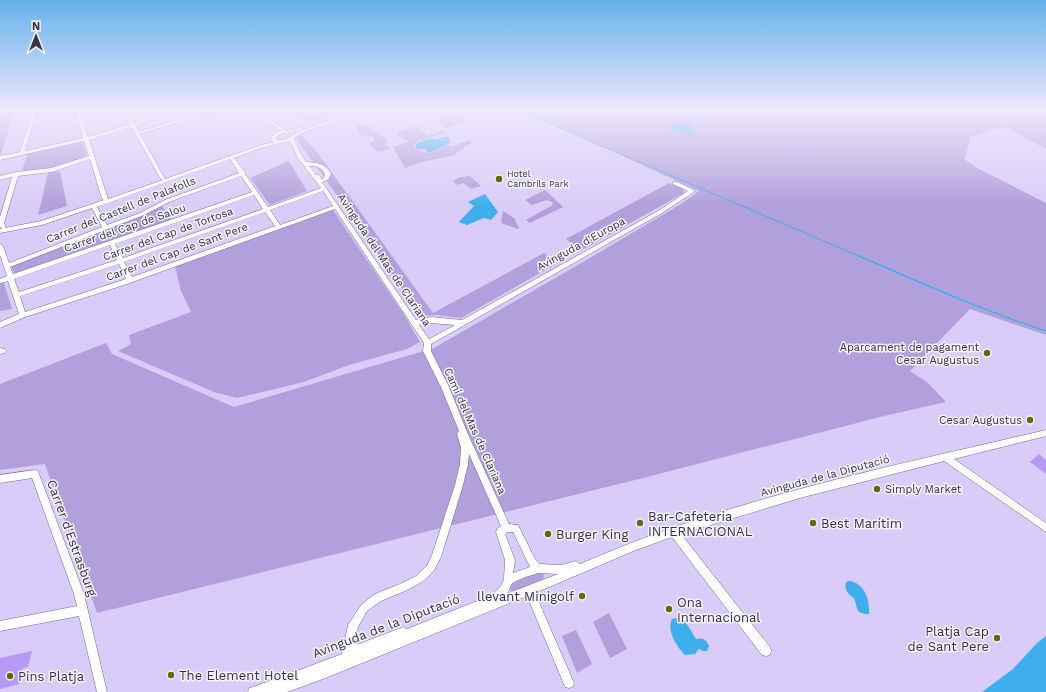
<svg xmlns="http://www.w3.org/2000/svg" width="1046" height="692" font-family="'Work Sans',sans-serif">
	<style>
		.green { fill: #b1a0db }
		.water { fill: #3faeed }
		.lines { fill: none; stroke-linecap: round; stroke-linejoin: round }
		.stream-far1 { stroke: #3faeed; stroke-width: 1 }
		.stream { stroke: #3faeed; stroke-width: 1.5 }
		.building { fill: #b799f6 }
		.minor-casing { stroke: #756990; stroke-width: 1 }
		.minor { fill: #fff; fill-rule: evenodd }
		.poi-dot { fill: #5e6a12; stroke: #f6f3fd; stroke-width: 1.5 }
		.labels { text-anchor: middle; dominant-baseline: central; stroke-width: 3; stroke-linejoin: round; paint-order: stroke }
		.far-poi-label { font-size: 9px; fill: #373244; stroke: #f6f3fd; text-anchor: start }
		.street-label { font-size: 11px; fill: #373244; stroke: #f6f3fd }
		.poi-label { font-size: 11px; fill: #373244; stroke: #f6f3fd; text-anchor: end }
		.near-poi-label { font-size: 13px; fill: #373244; stroke: #f6f3fd; text-anchor: start }
		.near-street-label { font-size: 13px; fill: #373244; stroke: #f6f3fd }
	</style>
	<rect width="100%" height="100%" fill="#d9ccf8"/>
	<!-- green -->
	<g class="green">
		<path d="M 0,110 L 15,110 L 0,157 Z"/>
		<path d="M 195,110 L 235,110 L 204,120 Z"/>
		<path d="M 294,110 L 341,110 L 309,122 Z"/>
		<path d="M 515,110 L 847,110 L 852,112 L 854,110 L 1046,110 L 1046,149 L 1006,127 L 992,130 L 970,137 L 968,148 L 964,159 L 977,168 L 1046,203 L 1046,335 L 970,309 L 910,371 L 928,383 L 946,402 L 884,416 L 643,478 L 97,613 L 45,464 L 0,470 L 0,384 L 106,343 L 112,354 L 234,407 L 434,348 L 595,255 L 681,204 L 699,191 L 592,142 Z"/>
		<path d="M 455,115 L 468,120 L 446,128 L 437,120 Z"/>
		<path d="M 360,125 L 368,125 L 372,130 L 387,140 L 385,144 L 390,149 L 378,152 L 369,144 L 375,140 L 371,135 L 363,137 L 355,127 Z"/>
		<path d="M 416,126 L 428,136 L 444,130 L 446,133 L 418,141 L 414,144 L 415,149 C 420,150 424,153 429,153 C 433,153 443,147 448,145 L 450,147 L 470,140 L 472,142 L 452,156 L 421,162 L 405,168 L 393,147 L 408,142 L 396,133 Z"/>
		<path d="M 302,135 L 320,156 L 433,313 L 544,253 L 556,264 L 461,318 L 436,315 L 420,316 L 355,220 L 297,140 L 298,136 Z"/>
		<path d="M 82,142 L 87,156 L 57,167 L 22,171 L 27,154 Z"/>
		<path d="M 289,161 L 307,191 L 270,205 L 250,178 Z"/>
		<path d="M 60,171 L 67,206 L 38,215 L 48,173 Z"/>
		<path d="M 470,176 L 481,186 L 471,189 L 463,183 L 457,185 L 453,181 L 460,177 Z"/>
		<path d="M 669,183 L 683,189 L 684,193 L 580,251 L 566,239 Z"/>
		<path d="M 545,190 L 563,207 L 530,223 L 526,220 L 553,205 L 552,202 L 547,200 L 532,205 L 525,200 Z"/>
		<path d="M 161,205 L 172,220 L 15,274 L 11,266 Z"/>
		<path d="M 333,210 L 403,313 L 420,342 L 407,349 L 349,365 L 304,382 L 237,398 L 214,392 L 118,351 L 131,344 L 129,335 L 191,312 L 181,291 L 175,266 Z"/>
		<path d="M 503,211 L 514,218 L 519,228 L 518,229 L 501,223 Z"/>
		<path d="M 4,283 L 12,309 L 0,311 L 0,284 Z"/>
		<path d="M 540,572 L 544,575 L 543,581 L 516,591 L 512,591 L 510,589 L 512,583 Z"/>
		<path d="M 609,613 L 627,649 L 610,658 L 593,622 Z"/>
		<path d="M 576,630 L 592,664 L 577,673 L 562,636 Z"/>
	</g>
	<!-- water -->
	<g class="water">
		<path d="M 689,122 L 694,128 L 692,131 L 694,134 L 688,135 L 686,131 L 673,132 L 668,124 Z"/>
		<path d="M 444,137 L 449,137 L 450,143 L 430,153 L 424,149 L 417,149 L 415,146 C 418,141 427,139 433,138 L 435,140 Z"/>
		<path d="M 485,194 L 498,212 L 491,220 L 484,218 L 467,225 L 459,222 L 474,206 L 468,202 Z"/>
		<path d="M 849,581 C 865,583 870,600 869,614 C 854,614 858,607 854,598 C 848,594 844,590 846,582 Z"/>
		<path d="M 677,618 L 685,621 L 696,639 C 703,638 706,639 709,646 L 707,651 L 703,651 L 699,649 L 695,654 L 685,655 C 677,647 666,630 672,619 Z"/>
		<path d="M 1046,636 L 1046,692 L 982,692 L 1013,669 L 1037,643 Z"/>
	</g>
	<g class="lines">
		<!-- stream-far1 -->
		<path class="stream-far1" d="M 518,110 L 859,256"/>
		<!-- stream -->
		<path class="stream" d="M 857,255 C 919,282 981,310 1046,331"/>
	</g>
	<!-- building -->
	<g class="building">
		<path d="M 807,143 L 814,149 L 800,152 L 793,146 Z"/>
		<path d="M 1039,454 L 1046,460 L 1046,474 L 1030,462 Z"/>
		<path d="M 32,651 L 28,667 L 23,668 L 19,684 L 0,689 L 0,658 Z"/>
	</g>
	<g class="lines">
		<!-- minor casing -->
		<g class="minor-casing">
			<g id="minor">
				<path d="M 33,110 L 37,110 L 25,151 L 83,138 L 75,110 L 79,110 L 88,137 L 130,124 L 122,110 L 126,110 L 134,123 L 174,110 L 181,110 L 135,125 L 139,132 L 191,115 L 187,110 L 192,110 L 196,116 L 196,117 L 140,134 L 165,179 L 261,145 L 274,142 L 270,140 L 272,136 L 277,132 L 281,131 L 251,110 L 256,110 L 287,131 L 300,128 L 302,128 L 302,130 L 357,110 L 363,110 L 300,134 L 294,138 L 299,151 L 306,162 C 317,163 326,163 331,174 L 328,180 L 322,182 L 416,320 L 431,317 L 462,320 L 658,211 L 688,191 L 673,184 L 673,182 L 677,182 L 694,190 L 694,192 L 662,213 L 431,344 L 431,351 L 449,387 L 467,432 L 509,524 L 518,525 L 535,559 L 540,564 L 561,565 L 576,561 L 579,563 L 580,564 C 728,499 889,467 1046,430 L 1046,436 L 954,459 L 1046,523 L 1046,532 L 944,461 L 800,498 L 681,534 L 770,647 L 771,651 L 770,655 L 766,656 L 762,655 L 672,537 L 636,550 L 535,593 L 574,683 L 573,687 L 569,688 L 565,687 L 527,596 L 323,679 L 287,692 L 248,692 L 249,688 L 253,687 L 342,654 L 348,625 L 361,605 L 375,594 L 400,584 L 416,576 L 427,566 L 432,555 L 455,485 L 460,464 L 461,447 L 457,434 L 459,431 L 441,387 L 423,351 L 424,343 L 335,209 L 127,284 L 25,317 L 0,328 L 0,322 L 19,314 L 8,281 L 0,283 L 0,279 L 7,276 L 0,255 L 0,244 L 3,246 L 9,263 L 102,227 L 92,208 L 42,225 L 0,233 L 0,229 L 2,229 L 0,227 L 0,217 L 12,177 L 0,180 L 0,176 L 16,172 L 51,168 L 89,156 L 84,141 L 0,160 L 0,156 L 20,152 ZM 131,127 L 135,133 L 134,134 L 136,135 L 160,178 L 163,180 L 108,199 L 89,140 ZM 301,130 C 292,134 286,143 276,139 L 276,137 L 280,134 ZM 290,141 L 298,158 L 321,188 L 268,207 L 245,174 L 246,173 L 234,158 L 264,147 ZM 90,159 L 102,199 L 104,200 L 41,221 L 5,228 L 6,227 L 4,223 L 18,176 L 52,172 ZM 230,159 L 239,173 L 165,200 L 140,213 L 107,225 L 97,207 ZM 309,166 C 316,166 322,167 325,174 L 323,179 L 322,179 L 319,175 L 316,175 ZM 241,176 L 252,192 L 13,274 L 10,267 L 144,215 L 169,202 ZM 323,191 L 333,206 L 280,225 L 270,210 ZM 254,195 L 263,209 L 123,258 L 115,244 ZM 265,212 L 275,226 L 132,277 L 124,262 ZM 110,245 L 117,260 L 19,292 L 14,279 ZM 119,264 L 126,279 L 25,312 L 20,296 ZM 431,323 L 455,325 L 429,339 L 419,325 ZM 469,454 L 501,526 L 497,529 L 496,532 L 505,560 L 504,579 L 501,586 L 492,595 L 407,629 L 403,627 L 359,644 L 356,643 L 355,642 L 358,627 L 367,611 L 381,601 L 405,591 L 422,582 L 433,572 L 441,557 L 463,485 L 468,464 ZM 507,532 L 513,532 L 530,567 L 513,573 L 515,560 L 505,534 ZM 538,573 L 558,574 L 506,594 C 509,591 509,589 511,585 C 514,580 532,575 538,573 Z"/>
				<path d="M 0,348 L 5,349 L 7,351 L 5,353 L 0,354 Z"/>
				<path d="M 35,470 L 38,471 L 39,474 L 84,594 L 107,692 L 97,692 L 79,616 L 0,631 L 0,621 L 77,606 L 74,594 L 32,478 L 0,483 L 0,475 Z"/>
			</g>
		</g>
		<!-- minor -->
		<use href="#minor" class="minor"/>
	</g>
	<!-- sky -->
	<linearGradient id="sky" x2="0" y2="1"><stop stop-color="#64b2ea"/><stop offset="0.53" stop-color="#eee8fc"/><stop offset="1" stop-color="#eee8fc" stop-opacity="0"/></linearGradient>
	<rect width="1046" height="207" fill="url(#sky)"/>
	<!-- markers -->
	<g class="poi-dot">
		<circle cx="499" cy="179" r="4"/>
		<circle cx="987" cy="353" r="4"/>
		<circle cx="1030" cy="420" r="4"/>
		<circle cx="877" cy="489" r="4"/>
		<circle cx="640" cy="523" r="4"/>
		<circle cx="813" cy="523" r="4"/>
		<circle cx="548" cy="534" r="4"/>
		<circle cx="582" cy="596" r="4"/>
		<circle cx="669" cy="609" r="4"/>
		<circle cx="997" cy="638" r="4"/>
		<circle cx="171" cy="675" r="4"/>
		<circle cx="10" cy="676" r="4"/>
	</g>
	<g class="labels">
		<!-- far-poi labels -->
		<g class="far-poi-label">
			<text x="507" y="174">Hotel<tspan x="507" dy="10">Cambrils Park</tspan></text>
		</g>
		<!-- street labels -->
		<g class="street-label">
			<text transform="translate(121 210) rotate(-22)">Carrer del Castell de Palafolls</text>
			<text transform="translate(125 228) rotate(-19)">Carrer del Cap de Salou</text>
			<text transform="translate(168 234) rotate(-20)">Carrer del Cap de Tortosa</text>
			<text transform="translate(581 244) rotate(-29)">Avinguda d'Europa</text>
			<text transform="translate(177 252) rotate(-20)">Carrer del Cap de Sant Pere</text>
			<text transform="translate(384 260) rotate(56)">Avinguda del Mas de Clariana</text>
			<text transform="translate(475 431) rotate(66)">Camí del Mas de Clariana</text>
			<text transform="translate(825 476) rotate(-15)">Avinguda de la Diputació</text>
		</g>
		<!-- poi labels -->
		<g class="poi-label">
			<text x="979" y="347">Aparcament de pagament<tspan x="979" dy="13">Cesar Augustus</tspan></text>
			<text x="1022" y="420">Cesar Augustus</text>
			<text x="885" y="489" text-anchor="start">Simply Market</text>
		</g>
		<!-- near-poi labels -->
		<g class="near-poi-label">
			<text x="648" y="516">Bar-Cafeteria<tspan x="648" dy="15">INTERNACIONAL</tspan></text>
			<text x="821" y="523">Best Marítim</text>
			<text x="556" y="534">Burger King</text>
			<text x="574" y="596" text-anchor="end">llevant Minigolf</text>
			<text x="677" y="602">Ona<tspan x="677" dy="15">Internacional</tspan></text>
			<text x="989" y="631" text-anchor="end">Platja Cap<tspan x="989" dy="15">de Sant Pere</tspan></text>
			<text x="179" y="675">The Element Hotel</text>
			<text x="18" y="676">Pins Platja</text>
		</g>
		<!-- near-street labels -->
		<g class="near-street-label">
			<text transform="translate(72 538) rotate(70)">Carrer d'Estrasburg</text>
			<text transform="translate(386 626) rotate(-21)">Avinguda de la Diputació</text>
		</g>
	</g>
	<!-- north arrow -->
	<g transform="translate(36 36)" stroke="#f6f3fd" stroke-width="3" paint-order="stroke">
	<path d="M0-3L7 15L0 10L-7 15Z" fill="#373244"/>
	<text y="-6" font-size="11" font-weight="bold" text-anchor="middle" fill="#373244">N</text>
	</g>
</svg>
